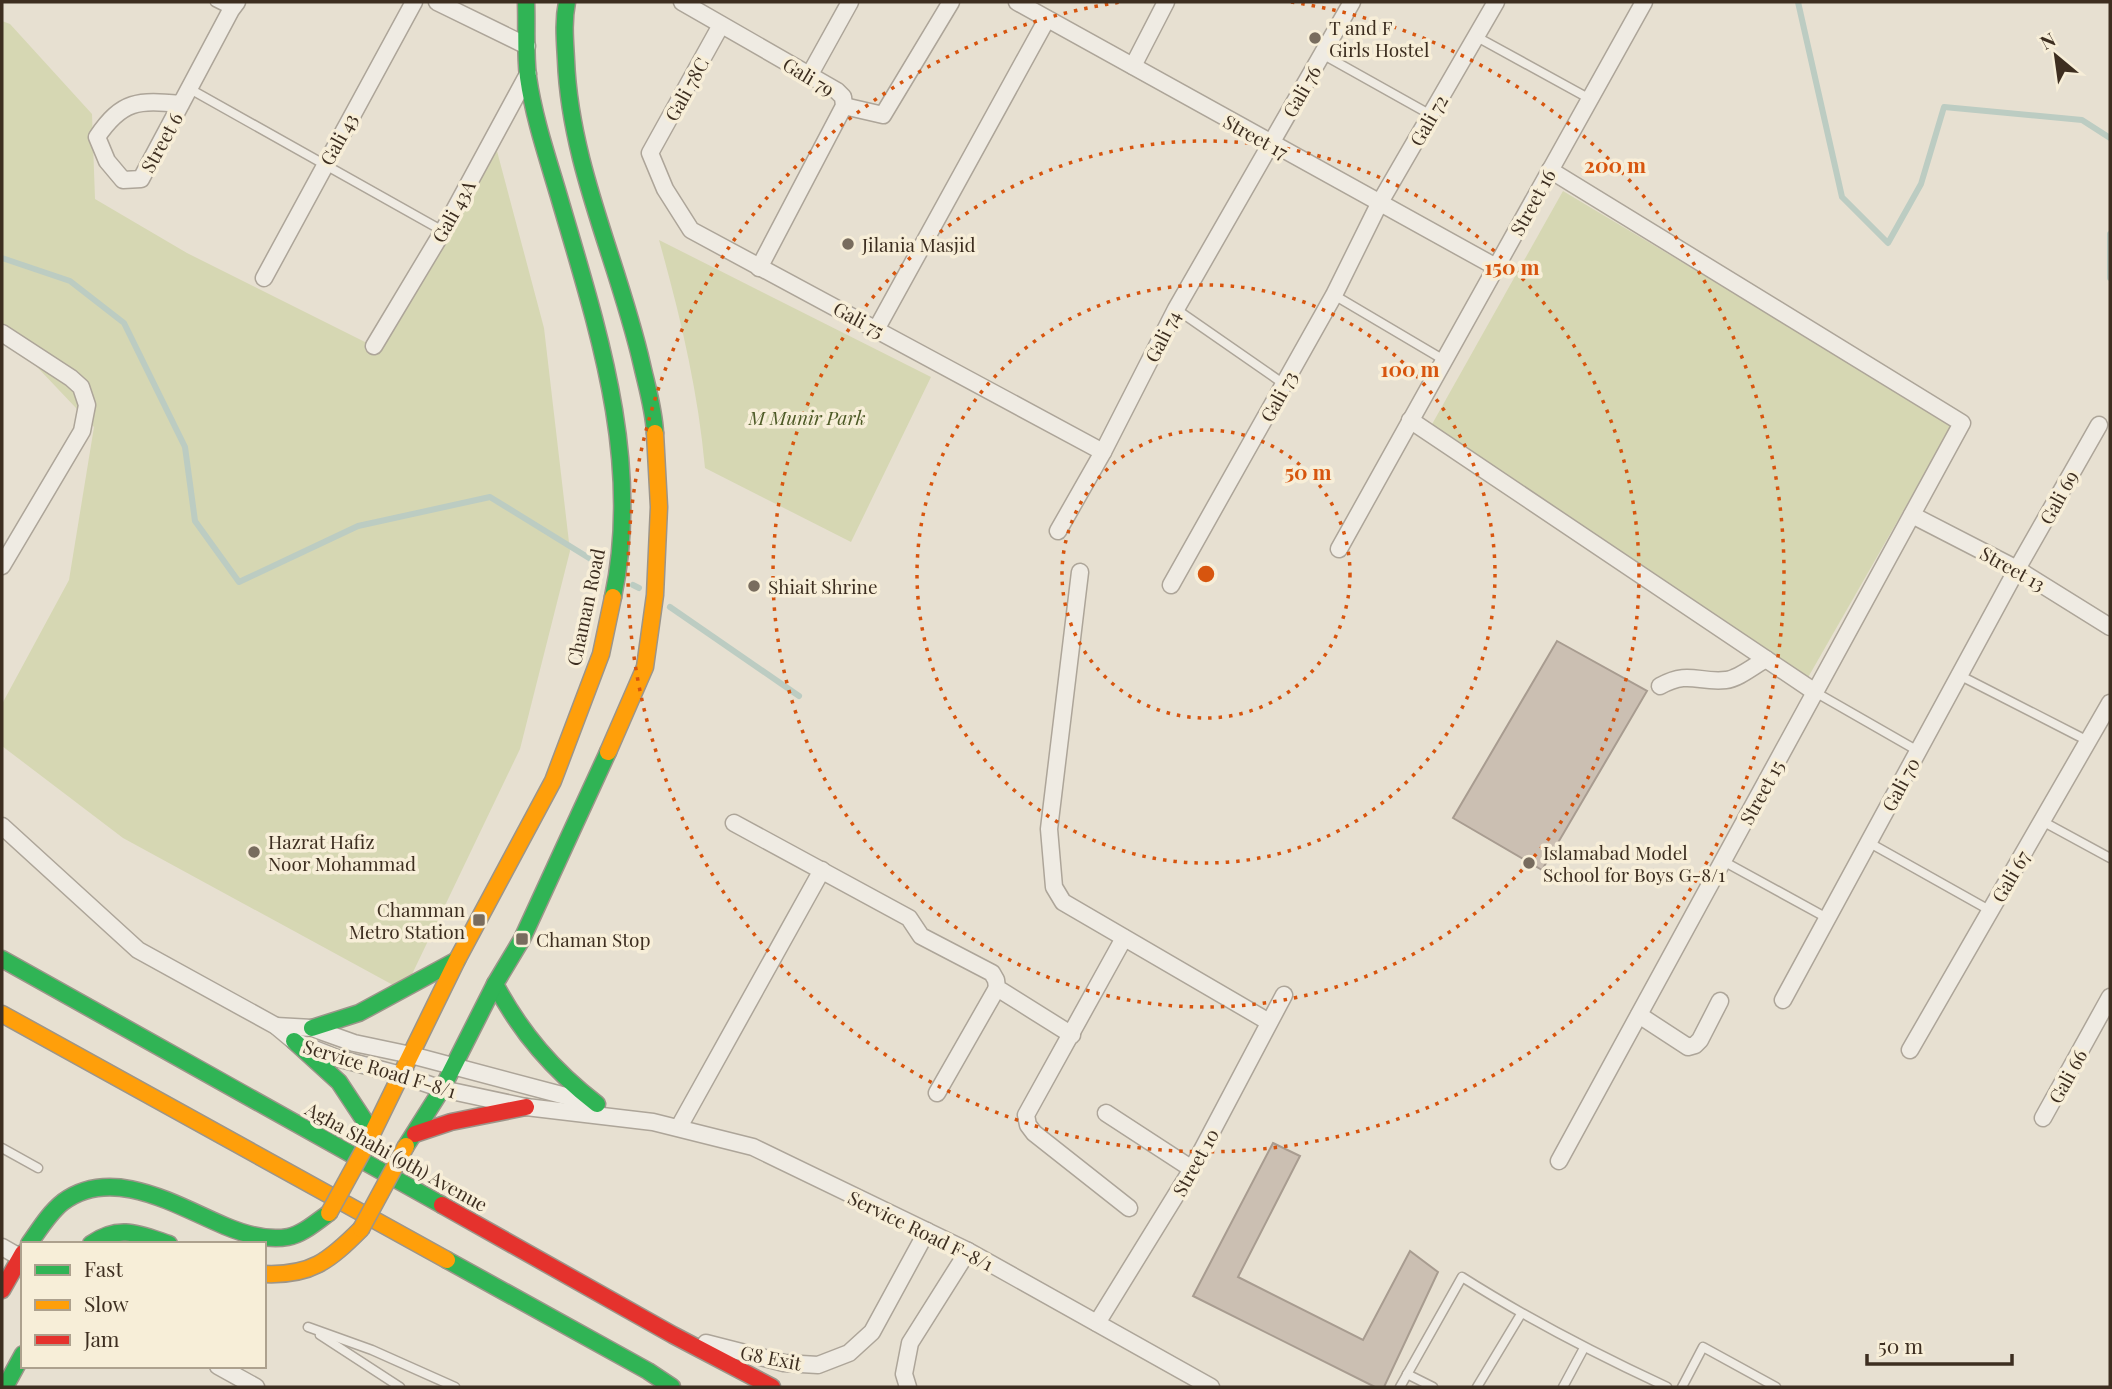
<svg xmlns="http://www.w3.org/2000/svg" width="2112" height="1389" font-family="'Playfair Display',serif">
	<style>
		.green { fill: #d6d7b3 }
		.lines { fill: none; stroke-linecap: round; stroke-linejoin: round }
		.stream { stroke: #bcccc2; stroke-width: 6 }
		.building { fill: #cbbfb2; stroke: #a89c90; stroke-width: 2 }
		.lane-casing { stroke: #ada599; stroke-width: 11 }
		.street-casing { stroke: #ada599; stroke-width: 19 }
		.fast-casing { stroke: #9c958a; stroke-width: 19 }
		.slow-casing { stroke: #9c958a; stroke-width: 19 }
		.jam-casing { stroke: #9c958a; stroke-width: 19 }
		.lane { stroke: #efebe3; stroke-width: 8 }
		.street { stroke: #efebe3; stroke-width: 16 }
		.fast { stroke: #30b455; stroke-width: 16 }
		.slow { stroke: #ff9f0a; stroke-width: 16 }
		.jam { stroke: #e5322d; stroke-width: 16 }
		.slow-bridge-casing { stroke: #9c958a; stroke-width: 19; stroke-linecap: butt }
		.slow-bridge { stroke: #ff9f0a; stroke-width: 16 }
		.ring { fill: none; stroke: #d7550e; stroke-width: 3.5; stroke-dasharray: 3.5 7 }
		.poi-dot { fill: #786c5e; stroke: #f7eed8; stroke-width: 2.5 }
		.labels { text-anchor: middle; dominant-baseline: central; stroke-width: 7; stroke-linejoin: round; paint-order: stroke }
		.poi-label { font-size: 19px; fill: #3d2e20; stroke: #f7eed8; text-anchor: start }
		.street-label { font-size: 19px; fill: #3d2e20; stroke: #f7eed8 }
		.park-label { font-size: 19px; font-style: italic; fill: #4d5a26; stroke: #f7eed8 }
		.centre { fill: #d7550e; stroke: #f7eed8; stroke-width: 3.5 }
		.ring-label { font-size: 21px; text-anchor: middle; font-weight: bold; fill: #d7550e; stroke: #f7eed8; stroke-width: 7; stroke-linejoin: round; paint-order: stroke }
	</style>
	<rect width="100%" height="100%" fill="#e7e0d1"/>
	<!-- green -->
	<g class="green">
		<path d="M 2,21 L 10,24 L 92,114 L 95,199 L 187,253 L 373,346 L 497,151 L 544,328 L 570,551 L 520,749 L 404,991 L 123,838 L 2,746 L 2,704 L 69,580 L 94,427 L 2,330 Z"/>
		<path d="M 1563,191 L 1953,424 L 1806,681 L 1431,426 Z"/>
		<path d="M 659,240 L 931,377 L 851,542 L 705,468 C 698,390 680,315 659,240 Z"/>
	</g>
	<g class="lines">
		<!-- stream -->
		<g class="stream">
			<path d="M 1798,2 L 1842,197 L 1888,243 L 1921,184 L 1944,107 L 2082,120 L 2110,138"/>
			<path d="M 2110,234 L 2110,278"/>
			<path d="M 2,258 L 70,281 L 124,323 L 185,447 L 195,521 L 239,582 L 358,526 L 490,497 L 602,566"/>
			<path d="M 633,585 L 639,588"/>
			<path d="M 670,607 L 799,696"/>
		</g>
	</g>
	<!-- building -->
	<g class="building">
		<path d="M 1557,641 L 1647,691 L 1542,870 L 1453,818 Z"/>
		<path d="M 1273,1143 L 1300,1156 L 1238,1277 L 1363,1340 L 1410,1251 L 1438,1272 L 1384,1387 L 1375,1387 L 1193,1296 Z"/>
	</g>
	<g class="lines">
		<!-- lane casing -->
		<g class="lane-casing">
			<g id="lane">
				<path d="M 215,2 L 231,10"/>
				<path d="M 1477,37 L 1590,99"/>
				<path d="M 1322,54 L 1431,115"/>
				<path d="M 190,89 L 443,231"/>
				<path d="M 1334,295 L 1444,360"/>
				<path d="M 1176,309 L 1284,384"/>
				<path d="M 1959,675 L 2088,741"/>
				<path d="M 1815,692 L 1918,751"/>
				<path d="M 2042,821 L 2110,858"/>
				<path d="M 1868,842 L 1991,911"/>
				<path d="M 1723,861 L 1827,918"/>
				<path d="M 2,1148 L 38,1168"/>
				<path d="M 308,1327 L 372,1350 L 455,1387"/>
				<path d="M 320,1335 L 400,1387"/>
				<path d="M 1407,1374 L 1433,1387"/>
				<path d="M 1400,1387 L 1462,1277 C 1528,1319 1596,1354 1667,1387"/>
				<path d="M 1477,1387 L 1521,1314"/>
				<path d="M 1563,1387 L 1584,1348"/>
				<path d="M 1682,1387 L 1703,1347 L 1776,1387"/>
			</g>
		</g>
		<!-- street casing -->
		<g class="street-casing">
			<g id="street">
				<path d="M 437,2 L 527,46"/>
				<path d="M 682,2 L 837,91 L 843,97 L 844,106 L 759,268"/>
				<path d="M 1017,2 L 1496,267"/>
				<path d="M 721,25 L 650,153 L 665,189 L 691,230 L 1103,452"/>
				<path d="M 1133,66 L 1166,2"/>
				<path d="M 809,76 L 850,2"/>
				<path d="M 181,104 C 138,100 122,100 97,137 L 107,161 L 123,180 L 141,179 C 171,123 201,67 231,10 L 237,2"/>
				<path d="M 844,106 L 883,115 L 951,2"/>
				<path d="M 1550,170 L 1962,423 L 1559,1161"/>
				<path d="M 264,278 L 414,2"/>
				<path d="M 877,328 L 1047,19"/>
				<path d="M 2,333 L 71,378 L 81,387 L 87,405 L 82,431 L 2,566"/>
				<path d="M 374,346 L 443,231 L 528,74"/>
				<path d="M 1410,420 L 1815,692"/>
				<path d="M 1912,515 L 2017,569 L 2110,627"/>
				<path d="M 1058,531 L 1103,452 L 1176,309 L 1352,2"/>
				<path d="M 1339,549 L 1644,2"/>
				<path d="M 1080,572 L 1049,829 L 1054,887 L 1063,902 L 1269,1022"/>
				<path d="M 1171,585 L 1334,295 L 1379,204 L 1496,2"/>
				<path d="M 1660,686 C 1689,670 1698,683 1726,680 C 1738,679 1755,665 1766,659"/>
				<path d="M 734,823 L 909,918 L 921,936 L 992,973 L 996,980 L 997,988 L 1072,1035"/>
				<path d="M 2,826 L 138,950 L 276,1026 L 294,1041 L 337,1058 L 401,1075 L 442,1089 L 526,1107 L 653,1122 L 753,1147 L 968,1251 L 1211,1387"/>
				<path d="M 1124,938 L 1026,1115 L 1028,1125 L 1034,1133 L 1129,1208"/>
				<path d="M 1783,1000 L 2017,569 L 2099,425"/>
				<path d="M 1639,1015 L 1688,1047 L 1695,1045 L 1700,1040 L 1720,1001"/>
				<path d="M 276,1026 L 312,1028 L 354,1043 L 411,1055 L 592,1103"/>
				<path d="M 1910,1050 L 2110,703"/>
				<path d="M 937,1093 L 997,988"/>
				<path d="M 1106,1113 L 1192,1169"/>
				<path d="M 2043,1118 L 2110,997"/>
				<path d="M 679,1127 L 822,870"/>
				<path d="M 2,1247 L 23,1259"/>
				<path d="M 1097,1323 L 1192,1169 L 1284,995"/>
				<path d="M 706,1343 L 784,1363 L 818,1365 L 849,1353 L 872,1332 L 927,1231"/>
				<path d="M 218,1366 L 256,1387"/>
				<path d="M 908,1387 L 904,1374 L 910,1343 L 968,1251"/>
			</g>
		</g>
		<!-- fast casing -->
		<g class="fast-casing">
			<g id="fast">
				<path d="M 526,2 C 527,26 525,52 528,77 C 534,119 548,159 560,200 C 598,330 642,461 613,597"/>
				<path d="M 567,2 C 563,22 565,41 566,60 C 570,166 619,263 642,365 C 647,387 654,410 655,433"/>
				<path d="M 2,959 L 442,1205"/>
				<path d="M 495,984 C 521,1033 553,1070 597,1104"/>
				<path d="M 312,1028 L 359,1013 L 457,960"/>
				<path d="M 294,1041 L 339,1082 L 372,1132"/>
				<path d="M 406,1146 L 442,1089 L 495,984 L 522,939 L 608,752"/>
				<path d="M 29,1244 C 39,1230 49,1213 63,1202 C 113,1165 177,1206 225,1226 C 244,1234 266,1241 288,1237 C 303,1234 316,1222 329,1213"/>
				<path d="M 91,1244 C 119,1224 139,1234 169,1244"/>
				<path d="M 447,1260 L 648,1371 L 672,1387"/>
				<path d="M 5,1387 L 23,1354"/>
			</g>
		</g>
		<!-- slow casing -->
		<g class="slow-casing">
			<g id="slow">
				<path d="M 608,752 L 645,667 L 655,595 L 659,507 L 655,433"/>
				<path d="M 2,1014 L 447,1260"/>
				<path d="M 369,1140 L 457,960 L 553,781 L 601,654 L 613,597"/>
				<path d="M 264,1274 C 311,1276 329,1261 361,1229"/>
			</g>
		</g>
		<!-- jam casing -->
		<g class="jam-casing">
			<g id="jam">
				<path d="M 415,1134 L 451,1122 L 526,1107"/>
				<path d="M 442,1205 L 673,1335 L 772,1387"/>
				<path d="M 2,1290 L 23,1253"/>
			</g>
		</g>
		<!-- lane -->
		<use href="#lane" class="lane"/>
		<!-- street -->
		<use href="#street" class="street"/>
		<!-- fast -->
		<use href="#fast" class="fast"/>
		<!-- slow -->
		<use href="#slow" class="slow"/>
		<!-- jam -->
		<use href="#jam" class="jam"/>
		<!-- slow-bridge casing -->
		<g class="slow-bridge-casing">
			<g id="slow-bridge">
				<path d="M 329,1213 L 369,1140"/>
				<path d="M 361,1229 L 406,1146"/>
			</g>
		</g>
		<!-- slow-bridge -->
		<use href="#slow-bridge" class="slow-bridge"/>
	</g>
	<!-- distance rings -->
	<g class="ring">
		<circle cx="1206" cy="574" r="144"/>
		<circle cx="1206" cy="574" r="289"/>
		<circle cx="1206" cy="574" r="433"/>
		<path d="M1291 2A578 578 0 1 1 1121 2"/>
	</g>
	<!-- markers -->
	<g class="poi-dot">
		<circle cx="1315" cy="38" r="7"/>
		<circle cx="848" cy="244" r="7"/>
		<circle cx="754" cy="586" r="7"/>
		<circle cx="254" cy="852" r="7"/>
		<circle cx="1529" cy="863" r="7"/>
		<rect x="472" y="913" width="14" height="14" rx="3.5"/>
		<rect x="515" y="932" width="14" height="14" rx="3.5"/>
	</g>
	<g class="labels">
		<!-- poi labels -->
		<g class="poi-label">
			<text x="1329" y="27">T and F<tspan x="1329" dy="22">Girls Hostel</tspan></text>
			<text x="862" y="244">Jilania Masjid</text>
			<text x="768" y="586">Shiait Shrine</text>
			<text x="268" y="841">Hazrat Hafiz<tspan x="268" dy="22">Noor Mohammad</tspan></text>
			<text x="1543" y="852">Islamabad Model<tspan x="1543" dy="22">School for Boys G-8/1</tspan></text>
			<text x="465" y="909" text-anchor="end">Chamman<tspan x="465" dy="22">Metro Station</tspan></text>
			<text x="536" y="939">Chaman Stop</text>
		</g>
		<!-- street labels -->
		<g class="street-label">
			<text transform="translate(809 76) rotate(31)">Gali 79</text>
			<text transform="translate(686 89) rotate(-61)">Gali 78C</text>
			<text transform="translate(1301 91) rotate(-60)">Gali 76</text>
			<text transform="translate(1428 120) rotate(-60)">Gali 72</text>
			<text transform="translate(1256 136) rotate(29)">Street 17</text>
			<text transform="translate(338 139) rotate(-61)">Gali 43</text>
			<text transform="translate(161 142) rotate(-61)">Street 6</text>
			<text transform="translate(1532 202) rotate(-61)">Street 16</text>
			<text transform="translate(453 211) rotate(-61)">Gali 43A</text>
			<text transform="translate(859 319) rotate(28)">Gali 75</text>
			<text transform="translate(1162 336) rotate(-63)">Gali 74</text>
			<text transform="translate(1278 396) rotate(-61)">Gali 73</text>
			<text transform="translate(2058 497) rotate(-61)">Gali 69</text>
			<text transform="translate(2013 568) rotate(29)">Street 13</text>
			<text transform="translate(585 607) rotate(-78)">Chaman Road</text>
			<text transform="translate(1900 784) rotate(-62)">Gali 70</text>
			<text transform="translate(1761 792) rotate(-61)">Street 15</text>
			<text transform="translate(2010 876) rotate(-60)">Gali 67</text>
			<text transform="translate(380 1068) rotate(17)">Service Road F-8/1</text>
			<text transform="translate(2067 1076) rotate(-61)">Gali 66</text>
			<text transform="translate(397 1156) rotate(29)">Agha Shahi (9th) Avenue</text>
			<text transform="translate(1195 1162) rotate(-61)">Street 10</text>
			<text transform="translate(921 1230) rotate(26)">Service Road F-8/1</text>
			<text transform="translate(771 1357) rotate(11)">G8 Exit</text>
		</g>
		<!-- park labels -->
		<g class="park-label">
			<text x="807" y="417">M Munir Park</text>
		</g>
	</g>
	<circle cx="1206" cy="574" r="10" class="centre"/>
	<g class="ring-label">
		<text x="1615" y="173">200 m</text>
		<text x="1512" y="275">150 m</text>
		<text x="1410" y="377">100 m</text>
		<text x="1308" y="480">50 m</text>
	</g>
	<!-- border -->
	<rect width="2112" height="1389" fill="none" stroke="#3d2e20" stroke-width="7"/>
	<!-- legend -->
	<rect x="21" y="1242" width="245" height="126" fill="#f7eed8" stroke="#ada18e" stroke-width="2"/>
	<rect x="35" y="1265" width="35" height="10" fill="#30b455" stroke="#ada18e" stroke-width="2"/>
	<text x="84" y="1277" font-size="21" fill="#3d2e20">Fast</text>
	<rect x="35" y="1300" width="35" height="10" fill="#ff9f0a" stroke="#ada18e" stroke-width="2"/>
	<text x="84" y="1312" font-size="21" fill="#3d2e20">Slow</text>
	<rect x="35" y="1335" width="35" height="10" fill="#e5322d" stroke="#ada18e" stroke-width="2"/>
	<text x="84" y="1347" font-size="21" fill="#3d2e20">Jam</text>
	<!-- north arrow -->
	<g transform="translate(2056 56) rotate(331)" stroke="#f7eed8" stroke-width="5" paint-order="stroke">
	<path d="M0-5L12 26L0 18L-12 26Z" fill="#3d2e20"/>
	<text y="-10" font-size="19" font-weight="bold" text-anchor="middle" fill="#3d2e20">N</text>
	</g>
	<!-- scale -->
	<path d="M1867 1354v10h145v-10" fill="none" stroke="#3d2e20" stroke-width="3.5"/>
	<text x="1878" y="1354" font-size="21" fill="#3d2e20" stroke="#f7eed8" stroke-width="5" paint-order="stroke">50 m</text>
</svg>
